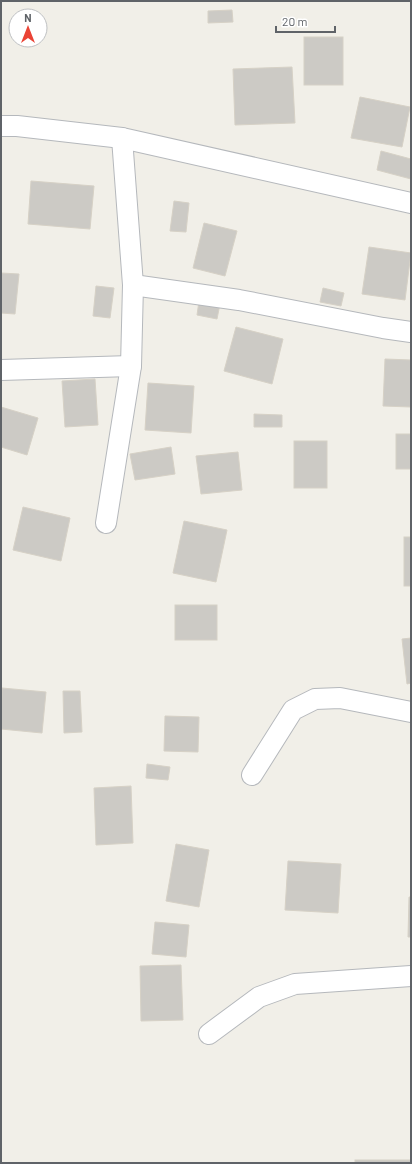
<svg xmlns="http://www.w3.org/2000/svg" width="412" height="1164" font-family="Barlow,sans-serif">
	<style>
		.building { fill: #cccac5; stroke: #d6d1c6 }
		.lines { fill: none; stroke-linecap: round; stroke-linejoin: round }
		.street-casing { stroke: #b5b8bc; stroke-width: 22 }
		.street { stroke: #fff; stroke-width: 20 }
	</style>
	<rect width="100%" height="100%" fill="#f1efe8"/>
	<!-- building -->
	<g class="building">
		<path d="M 232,10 L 233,22 L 208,23 L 208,11 Z"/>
		<rect x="304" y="37" width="39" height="48"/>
		<path d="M 292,67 L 295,123 L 235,125 L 233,69 Z"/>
		<path d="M 360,97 L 410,107 L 402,147 L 351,138 Z"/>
		<path d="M 381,151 L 411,159 L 411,179 L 377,170 Z"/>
		<path d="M 31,181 L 94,186 L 90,229 L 28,224 Z"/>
		<path d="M 174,201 L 189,203 L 186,232 L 170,231 Z"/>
		<path d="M 204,223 L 237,231 L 225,276 L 193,268 Z"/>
		<path d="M 369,247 L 411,253 L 405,300 L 362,294 Z"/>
		<path d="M 1,273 L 19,274 L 15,314 L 1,313 Z"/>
		<path d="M 96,286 L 114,288 L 110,318 L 93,316 Z"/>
		<path d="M 323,288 L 344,293 L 341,306 L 320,302 Z"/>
		<path d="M 199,301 L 220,304 L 217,319 L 197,315 Z"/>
		<path d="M 236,327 L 283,339 L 272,384 L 224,371 Z"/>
		<path d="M 385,359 L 411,360 L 411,407 L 383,406 Z"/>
		<path d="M 95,379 L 98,425 L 65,427 L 62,381 Z"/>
		<path d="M 148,383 L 194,386 L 191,433 L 145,430 Z"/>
		<path d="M 1,407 L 38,418 L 27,455 L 1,447 Z"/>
		<path d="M 254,414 L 282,415 L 282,427 L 254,427 Z"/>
		<rect x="396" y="434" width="15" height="35"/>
		<rect x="294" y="441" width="33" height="47"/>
		<path d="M 171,447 L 175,474 L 135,480 L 130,454 Z"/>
		<path d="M 238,452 L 242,490 L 201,494 L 196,456 Z"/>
		<path d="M 23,507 L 70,518 L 61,561 L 13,550 Z"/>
		<path d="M 184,521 L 227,530 L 216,582 L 173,573 Z"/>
		<rect x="404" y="537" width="7" height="49"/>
		<rect x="175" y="605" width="42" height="35"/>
		<path d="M 411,638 L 411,683 L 407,684 L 402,639 Z"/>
		<path d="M 2,688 L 46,692 L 42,733 L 1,729 Z"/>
		<path d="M 63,691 L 80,691 L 82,732 L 64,733 Z"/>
		<path d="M 165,716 L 199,717 L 198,752 L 164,751 Z"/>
		<path d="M 147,764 L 170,767 L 168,780 L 146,778 Z"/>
		<path d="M 131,786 L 133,843 L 96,845 L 94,788 Z"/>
		<path d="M 176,844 L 209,850 L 199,907 L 166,901 Z"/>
		<path d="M 288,861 L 341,864 L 338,913 L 285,910 Z"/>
		<path d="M 409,897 L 411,897 L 411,937 L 408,937 Z"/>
		<path d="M 155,922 L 189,925 L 186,957 L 152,954 Z"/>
		<path d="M 181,965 L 183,1020 L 141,1021 L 140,966 Z"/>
		<rect x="355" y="1160" width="56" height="3"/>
	</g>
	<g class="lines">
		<!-- street casing -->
		<g class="street-casing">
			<g id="street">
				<path d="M 1,126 L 17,126 L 122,138 L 411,203"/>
				<path d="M 133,285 L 239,300 L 383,328 L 411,332"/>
				<path d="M 1,370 L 131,366"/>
				<path d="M 106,523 L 131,366 L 133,285 L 122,138"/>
				<path d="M 252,775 L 293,710 L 315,699 L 340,698 L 411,712"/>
				<path d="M 209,1034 L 259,997 L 295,984 L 411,976"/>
			</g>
		</g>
		<!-- street -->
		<use href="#street" class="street"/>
	</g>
	<!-- border -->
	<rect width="412" height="1164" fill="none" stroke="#5f6368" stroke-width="4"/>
	<!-- north arrow -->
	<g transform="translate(28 28)"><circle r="19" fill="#ffffff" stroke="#bfc1c3"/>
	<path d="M0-3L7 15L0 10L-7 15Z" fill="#ea4335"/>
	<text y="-6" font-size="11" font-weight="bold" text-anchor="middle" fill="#5f6368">N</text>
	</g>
	<!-- scale -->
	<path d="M276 26v6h59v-6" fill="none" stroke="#5f6368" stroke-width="2"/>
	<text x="282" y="26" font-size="12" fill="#5f6368" stroke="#ffffff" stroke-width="3" paint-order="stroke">20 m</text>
</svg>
